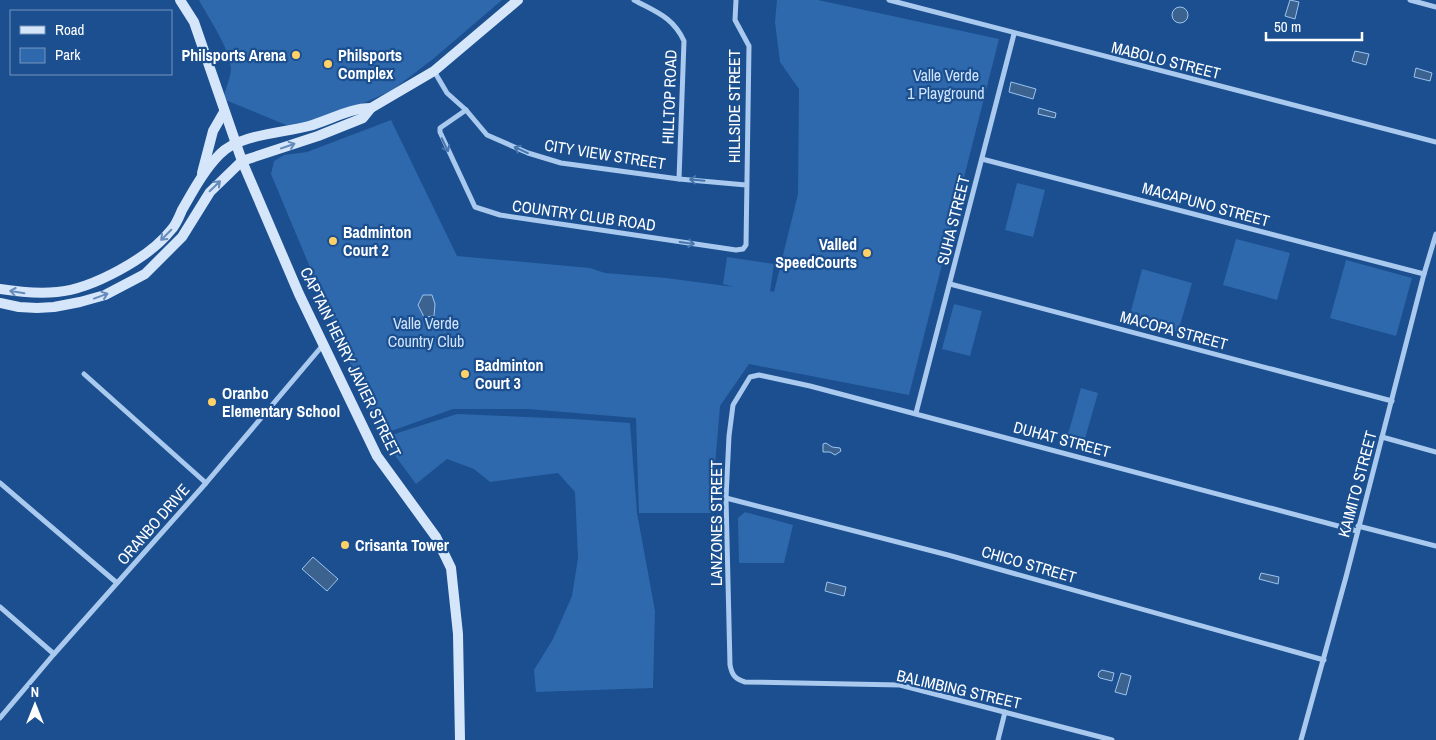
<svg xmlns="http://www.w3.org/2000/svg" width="1436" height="740" font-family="'Archivo Narrow',sans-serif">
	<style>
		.green { fill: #2e69ad }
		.water { fill: #3c6290; stroke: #9cc4f0 }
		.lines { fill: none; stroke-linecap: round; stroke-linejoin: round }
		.street { stroke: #a9c9ee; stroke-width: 5 }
		.secondary { stroke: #d6e6fa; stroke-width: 10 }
		.oneway { stroke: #4674ac }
		.oneway2 { stroke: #668bba }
		.poi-dot { fill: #ffd166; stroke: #1b4f8f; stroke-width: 2 }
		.labels { text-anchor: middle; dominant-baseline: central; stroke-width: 4.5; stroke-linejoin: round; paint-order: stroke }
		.poi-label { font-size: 16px; font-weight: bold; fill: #fff; stroke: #1b4f8f; text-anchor: start }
		.street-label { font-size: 16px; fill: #fff; stroke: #1b4f8f }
		.park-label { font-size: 16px; fill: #cfe3fa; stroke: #1b4f8f }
	</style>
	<rect width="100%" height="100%" fill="#1b4f8f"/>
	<!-- green -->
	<g class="green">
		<path d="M 199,0 L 502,0 L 433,59 L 391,91 L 357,106 L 291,127 L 223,99 C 225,90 231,77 231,68 C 229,47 209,19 199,0 Z"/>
		<path d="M 777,0 L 818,0 L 999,39 L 909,395 L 749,364 L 720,406 L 711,513 L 639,513 L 636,418 L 528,409 L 453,409 L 380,435 L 271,174 L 274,161 L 284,155 L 307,152 L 391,120 L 457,256 L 590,268 L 605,273 L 666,278 L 734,287 L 723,284 L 727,257 L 774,264 L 770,291 L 774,292 L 798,194 L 799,89 L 780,62 L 775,22 Z"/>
		<path d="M 1017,183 L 1045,190 L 1033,237 L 1005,230 Z"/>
		<path d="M 1236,239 L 1290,253 L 1277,300 L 1223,285 Z"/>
		<path d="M 1346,260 L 1412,278 L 1396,336 L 1330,318 Z"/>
		<path d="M 1142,269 L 1192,283 L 1178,332 L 1129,319 Z"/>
		<path d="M 954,304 L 982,311 L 970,356 L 942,349 Z"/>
		<path d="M 1081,388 L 1098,393 L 1084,442 L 1067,438 Z"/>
		<path d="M 457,414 L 574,419 L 630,423 L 637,513 L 655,611 L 653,688 L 536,692 L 534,670 L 553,639 L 572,596 L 578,558 L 575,492 L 558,473 L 490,482 L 474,469 L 447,459 L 416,484 L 382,438 Z"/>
		<path d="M 745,512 L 793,525 L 784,563 L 739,563 L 738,518 Z"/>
	</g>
	<!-- water -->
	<g class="water">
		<path d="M 1290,0 L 1299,2 L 1295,19 L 1285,16 Z"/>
		<circle cx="1180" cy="15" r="8"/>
		<path d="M 1355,51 L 1369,54 L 1366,65 L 1352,61 Z"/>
		<path d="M 1416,68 L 1432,73 L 1430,81 L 1414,77 Z"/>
		<path d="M 1011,82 L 1036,89 L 1033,99 L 1009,92 Z"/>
		<path d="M 1039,108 L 1056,113 L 1055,118 L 1038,114 Z"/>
		<path d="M 423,295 L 432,295 L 435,304 L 434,316 L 424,317 L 418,305 Z"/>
		<path d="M 826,443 L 832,447 L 840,448 L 841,451 L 835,455 L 830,452 L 823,452 L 823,444 Z"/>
		<path d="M 313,557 L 338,579 L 327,591 L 302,569 Z"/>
		<path d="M 1261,573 L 1279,577 L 1278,584 L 1259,579 Z"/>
		<path d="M 827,582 L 846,587 L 844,596 L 825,591 Z"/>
		<path d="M 1102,670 L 1114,673 L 1112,681 L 1100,678 L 1098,676 L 1099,672 Z"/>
		<path d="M 1121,673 L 1131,676 L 1126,695 L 1115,692 Z"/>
	</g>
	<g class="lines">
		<!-- street -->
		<g class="street">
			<path d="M 634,0 C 656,12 673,17 684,41 L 679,179"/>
			<path d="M 889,0 L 1436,142"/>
			<path d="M 1410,0 L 1436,7"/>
			<path d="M 434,71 L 447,93 L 466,110 L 487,135 L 528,153 L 561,163 L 679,179 L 746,185"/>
			<path d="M 466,110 L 440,128 L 440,132 L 475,207 L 500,215 L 736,250 L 743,249 L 746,245 L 749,46 L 735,20 L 736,0"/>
			<path d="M 982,159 L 1424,274"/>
			<path d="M 950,284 L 1392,401"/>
			<path d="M 84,374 L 206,483"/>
			<path d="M 916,413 L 1014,34"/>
			<path d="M 1382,437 L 1436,452"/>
			<path d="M 0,483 L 117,583"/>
			<path d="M 726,498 L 948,555 L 1324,660"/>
			<path d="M 1358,526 L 1436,546"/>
			<path d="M 0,607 L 54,654"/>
			<path d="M 0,718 L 54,654 L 206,483 L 323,345"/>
			<path d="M 998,740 L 1005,712"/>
			<path d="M 1112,740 L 900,685 L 745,682 C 735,679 732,675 730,665 L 726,498 L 729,436 L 733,405 L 750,377 L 759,375 L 810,386 L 1357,531"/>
			<path d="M 1301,740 L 1346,577 L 1424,274 L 1436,234"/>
		</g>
		<!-- secondary -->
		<g class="secondary">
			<path d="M 180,0 L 194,22 L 242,161 L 299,294 L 377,456 L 436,537 L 451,568 L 458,634 L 460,740"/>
			<path d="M 202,173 L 213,131 L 224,112"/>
			<path d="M 0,289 C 19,292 37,294 57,292 C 92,289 149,258 171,230 C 176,225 179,217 182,210 C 193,191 204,170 220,154 C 239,134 284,133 309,126 C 330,120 350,108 371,108"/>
			<path d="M 0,303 L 19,307 L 37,308 L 54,307 L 80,302 L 105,295 L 145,274 L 182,237 L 210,192 L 242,161 L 318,136 L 363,118 L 371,108 L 434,71 L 518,0"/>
		</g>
	</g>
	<!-- one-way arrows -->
	<defs><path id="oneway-shaft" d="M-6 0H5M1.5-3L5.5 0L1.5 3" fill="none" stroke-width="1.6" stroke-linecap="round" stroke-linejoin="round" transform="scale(1.25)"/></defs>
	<g class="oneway">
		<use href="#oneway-shaft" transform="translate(445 145) rotate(64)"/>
		<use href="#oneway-shaft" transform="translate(521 150) rotate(-156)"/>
		<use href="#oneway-shaft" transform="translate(697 180) rotate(-175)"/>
		<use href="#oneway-shaft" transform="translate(687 243) rotate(8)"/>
	</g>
	<g class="oneway2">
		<use href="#oneway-shaft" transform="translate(288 146) rotate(-19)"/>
		<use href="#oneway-shaft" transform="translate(215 186) rotate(-44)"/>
		<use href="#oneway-shaft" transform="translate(166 235) rotate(135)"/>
		<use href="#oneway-shaft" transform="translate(17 292) rotate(-171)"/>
		<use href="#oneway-shaft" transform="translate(101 296) rotate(-20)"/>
	</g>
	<!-- markers -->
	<g class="poi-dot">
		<circle cx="296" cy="55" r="5"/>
		<circle cx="328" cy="64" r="5"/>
		<circle cx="333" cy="241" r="5"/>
		<circle cx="867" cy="253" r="5"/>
		<circle cx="465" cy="374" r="5"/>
		<circle cx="212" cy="402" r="5"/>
		<circle cx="345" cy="545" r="5"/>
	</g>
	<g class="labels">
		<!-- poi labels -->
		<g class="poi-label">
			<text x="286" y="55" text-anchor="end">Philsports Arena</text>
			<text x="338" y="55">Philsports<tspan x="338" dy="18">Complex</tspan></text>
			<text x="343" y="232">Badminton<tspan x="343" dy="18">Court 2</tspan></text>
			<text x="857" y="244" text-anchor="end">Valled<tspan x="857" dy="18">SpeedCourts</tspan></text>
			<text x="475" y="365">Badminton<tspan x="475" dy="18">Court 3</tspan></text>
			<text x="222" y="393">Oranbo<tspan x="222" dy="18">Elementary School</tspan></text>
			<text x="355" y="545">Crisanta Tower</text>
		</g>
		<!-- street labels -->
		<g class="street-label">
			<text transform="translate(1166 60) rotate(14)">MABOLO STREET</text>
			<text transform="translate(669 97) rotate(-88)">HILLTOP ROAD</text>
			<text transform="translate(734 106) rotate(-90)">HILLSIDE STREET</text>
			<text transform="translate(605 154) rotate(9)">CITY VIEW STREET</text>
			<text transform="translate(1206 204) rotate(15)">MACAPUNO STREET</text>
			<text transform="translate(584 215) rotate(8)">COUNTRY CLUB ROAD</text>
			<text transform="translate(953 220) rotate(-76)">SUHA STREET</text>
			<text transform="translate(1174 330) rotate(15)">MACOPA STREET</text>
			<text transform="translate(351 362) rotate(64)">CAPTAIN HENRY JAVIER STREET</text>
			<text transform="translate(1062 439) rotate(15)">DUHAT STREET</text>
			<text transform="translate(1357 484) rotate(-75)">KAIMITO STREET</text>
			<text transform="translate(716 523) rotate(-90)">LANZONES STREET</text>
			<text transform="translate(153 524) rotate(-49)">ORANBO DRIVE</text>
			<text transform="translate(1029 564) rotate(16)">CHICO STREET</text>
			<text transform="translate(959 689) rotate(13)">BALIMBING STREET</text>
		</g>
		<!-- park labels -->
		<g class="park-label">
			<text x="946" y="75">Valle Verde<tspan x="946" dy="18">1 Playground</tspan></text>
			<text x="426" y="323">Valle Verde<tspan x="426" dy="18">Country Club</tspan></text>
		</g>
	</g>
	<!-- legend -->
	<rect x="10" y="10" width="162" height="65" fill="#1b4f8f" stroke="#7695bc"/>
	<rect x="20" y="26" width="25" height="8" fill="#d6e6fa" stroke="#7695bc"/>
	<text x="55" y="35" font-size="15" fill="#ffffff">Road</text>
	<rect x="20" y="48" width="25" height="15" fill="#2e69ad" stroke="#7695bc"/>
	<text x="55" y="60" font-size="15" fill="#ffffff">Park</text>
	<!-- north arrow -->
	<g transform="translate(35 705)" stroke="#1b4f8f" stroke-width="4" paint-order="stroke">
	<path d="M0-4L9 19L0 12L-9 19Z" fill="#ffffff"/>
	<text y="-8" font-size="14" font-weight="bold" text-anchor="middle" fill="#ffffff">N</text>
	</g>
	<!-- scale -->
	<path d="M1266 32v8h96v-8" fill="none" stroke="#ffffff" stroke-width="2.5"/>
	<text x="1274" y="32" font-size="15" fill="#ffffff" stroke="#1b4f8f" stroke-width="4" paint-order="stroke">50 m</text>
</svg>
